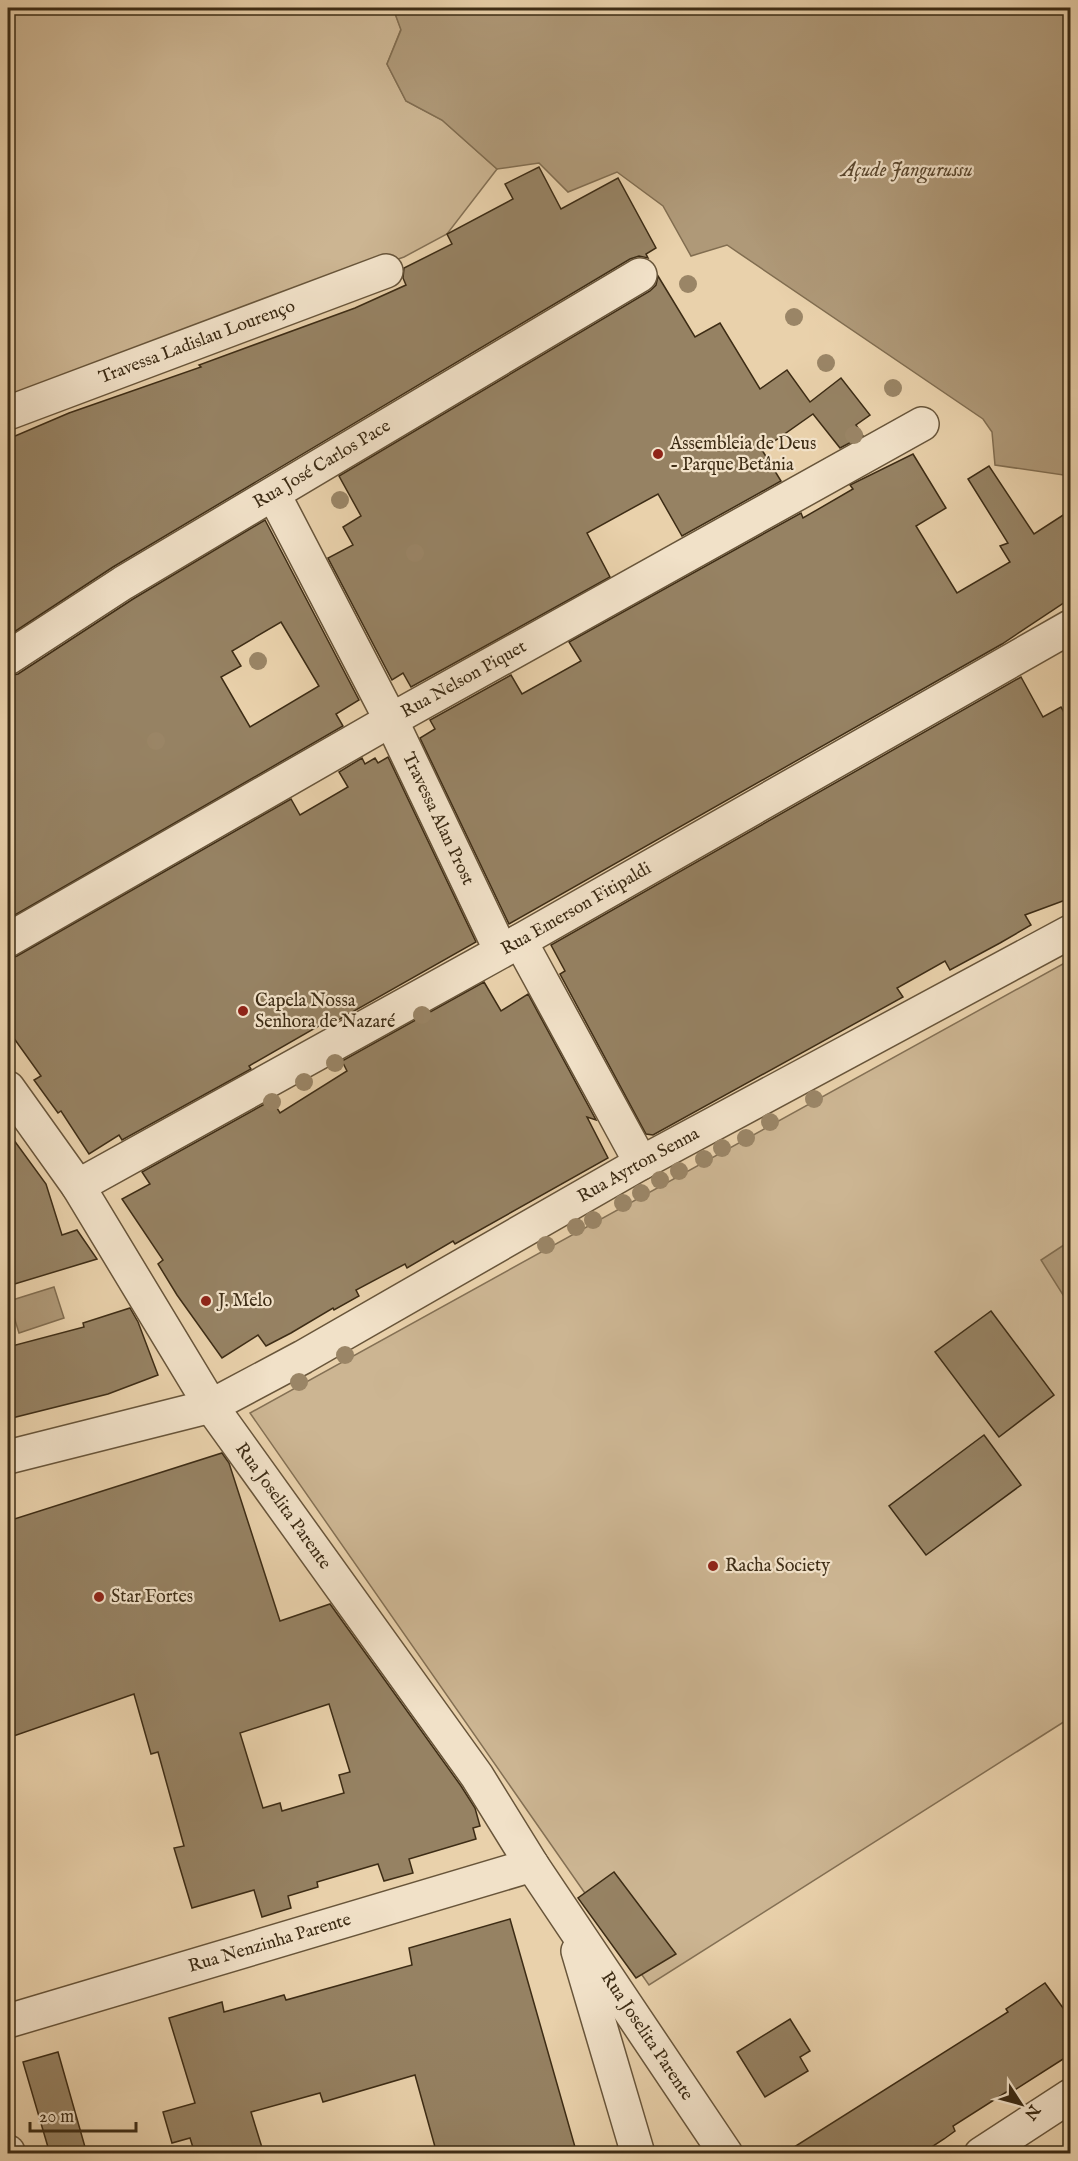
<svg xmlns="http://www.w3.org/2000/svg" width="1078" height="2161" font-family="'IM FELL English',serif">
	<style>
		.green { fill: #ccb592; stroke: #847054; stroke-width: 1.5 }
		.water { fill: #af9978; stroke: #816d50; stroke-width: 1.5 }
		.building { fill: #968263; stroke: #3d2c15; stroke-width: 1.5; fill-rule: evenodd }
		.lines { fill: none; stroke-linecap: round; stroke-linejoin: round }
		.minor-casing { stroke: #68553a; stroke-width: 36 }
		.minor { stroke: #f1e1c8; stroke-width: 33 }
		.tree { fill: #9a8566 }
		.poi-dot { fill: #8f2418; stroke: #f1e1c8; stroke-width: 2 }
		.labels { text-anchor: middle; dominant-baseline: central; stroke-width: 4.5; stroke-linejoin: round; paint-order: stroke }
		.street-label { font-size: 18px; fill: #3d2c15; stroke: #f1e1c8 }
		.poi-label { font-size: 18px; fill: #3d2c15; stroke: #f1e1c8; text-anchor: start }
		.water-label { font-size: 20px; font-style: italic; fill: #5a472e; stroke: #f1e1c8 }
	</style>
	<rect width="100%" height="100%" fill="#e9d1ab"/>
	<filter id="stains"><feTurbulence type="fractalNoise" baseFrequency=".00333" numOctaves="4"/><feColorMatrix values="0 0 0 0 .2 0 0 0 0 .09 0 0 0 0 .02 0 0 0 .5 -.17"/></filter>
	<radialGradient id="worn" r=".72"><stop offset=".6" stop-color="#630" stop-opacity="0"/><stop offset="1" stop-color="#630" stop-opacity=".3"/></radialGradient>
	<!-- green -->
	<g class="green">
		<path d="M 8,8 L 393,8 L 401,29 L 387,64 L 406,101 L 442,120 L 497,169 L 447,234 L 404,257 L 8,396 Z"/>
		<path d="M 1070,960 L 1070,1718 L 649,1985 L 250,1413 Z"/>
	</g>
	<!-- water -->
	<g class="water">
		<path d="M 393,8 L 1070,8 L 1070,476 L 995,465 L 992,432 L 983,419 L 727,245 L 691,256 L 663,206 L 617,172 L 568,192 L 539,163 L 497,169 L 442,120 L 406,101 L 387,64 L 401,30 Z"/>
		<path d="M 1070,1241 L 1070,1306 L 1041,1260 Z"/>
		<path d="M 54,1287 L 64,1318 L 19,1333 L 9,1301 Z"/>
	</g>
	<!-- building -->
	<g class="building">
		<path d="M 539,167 L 561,209 L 618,178 L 656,248 L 646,254 L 648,258 L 639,256 L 630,259 L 113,567 L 8,636 L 8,439 L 69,413 L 201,367 L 199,365 L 355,308 L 406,285 L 403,278 L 404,268 L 452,244 L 447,234 L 513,199 L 505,184 Z"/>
		<path d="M 658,276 L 695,337 L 720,323 L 760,389 L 787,370 L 810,402 L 841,378 L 870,415 L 856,425 L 863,436 L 840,448 L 813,414 L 762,450 L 781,481 L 682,536 L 658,494 L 587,533 L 610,577 L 411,687 L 403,673 L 392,680 L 328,558 L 353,545 L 343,527 L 361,516 L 339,476 L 650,291 L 656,285 Z"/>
		<path d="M 913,454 L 946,508 L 916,526 L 957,593 L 1010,562 L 1000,546 L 1008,543 L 968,479 L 989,466 L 1034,534 L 1071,510 L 1071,598 L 1002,644 L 509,924 L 420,738 L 435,729 L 430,720 L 511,675 L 522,694 L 581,661 L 569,642 L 801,513 L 803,518 L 853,489 L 850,485 Z"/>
		<path d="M 265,520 L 359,700 L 336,714 L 343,726 L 8,919 L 8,676 L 18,674 L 133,599 ZM 281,622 L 319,686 L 250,727 L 221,677 L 241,666 L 232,651 Z"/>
		<path d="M 1021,677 L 1043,717 L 1061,707 L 1071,725 L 1071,898 L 1025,915 L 1031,925 L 1000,943 L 950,970 L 945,961 L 897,988 L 903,997 L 653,1135 L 646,1134 L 560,974 L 565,971 L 551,945 Z"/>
		<path d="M 388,757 L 476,942 L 324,1028 L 322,1024 L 249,1066 L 251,1069 L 122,1140 L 119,1135 L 89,1154 L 61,1111 L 58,1113 L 34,1080 L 41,1076 L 8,1030 L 8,959 L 17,956 L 291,799 L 300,815 L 348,787 L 339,772 L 362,758 L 365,764 L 375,758 L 378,763 Z"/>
		<path d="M 484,982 L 501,1011 L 528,994 L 596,1120 L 587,1117 L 608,1158 L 455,1244 L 453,1241 L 407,1268 L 405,1264 L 356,1290 L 359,1296 L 334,1310 L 333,1308 L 291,1333 L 266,1346 L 258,1335 L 222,1358 L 177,1295 L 158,1264 L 163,1260 L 122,1199 L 150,1184 L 142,1172 L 272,1100 L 280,1113 L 347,1071 L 342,1061 Z"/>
		<path d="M 8,1132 L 46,1184 L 62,1235 L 77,1230 L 97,1259 L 8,1286 Z"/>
		<path d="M 130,1308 L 138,1322 L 158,1375 L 108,1394 L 8,1419 L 8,1347 L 84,1327 L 83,1323 Z"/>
		<path d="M 991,1311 L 1054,1395 L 999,1437 L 935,1352 Z"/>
		<path d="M 984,1435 L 1021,1485 L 926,1555 L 889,1506 Z"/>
		<path d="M 222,1453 L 229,1463 L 280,1621 L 330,1604 L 461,1786 L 475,1808 L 480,1826 L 473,1828 L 476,1839 L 409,1859 L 413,1873 L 384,1881 L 378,1864 L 317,1882 L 318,1887 L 288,1896 L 291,1908 L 262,1917 L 254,1890 L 192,1908 L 174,1848 L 184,1846 L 158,1752 L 151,1754 L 134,1694 L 8,1738 L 8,1521 ZM 329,1704 L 350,1772 L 339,1775 L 344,1793 L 282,1811 L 280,1803 L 263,1808 L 240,1733 Z"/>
		<path d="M 614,1872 L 676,1954 L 636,1978 L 578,1898 Z"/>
		<path d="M 510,1919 L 577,2154 L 437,2154 L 415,2075 L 323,2102 L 320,2093 L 251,2112 L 264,2154 L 195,2154 L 190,2138 L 172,2143 L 163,2112 L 195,2103 L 169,2018 L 222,2002 L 224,2012 L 284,1995 L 286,2000 L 412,1965 L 409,1948 Z"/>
		<path d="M 1045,1983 L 1071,2019 L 1071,2054 L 1010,2093 L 1008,2091 L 953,2126 L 955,2131 L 944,2139 L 921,2154 L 783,2154 L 1008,2012 L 1006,2009 Z"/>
		<path d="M 790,2019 L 810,2051 L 800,2057 L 808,2071 L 765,2097 L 737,2052 Z"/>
		<path d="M 58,2052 L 87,2154 L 50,2154 L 23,2062 Z"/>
	</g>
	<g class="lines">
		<!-- minor casing -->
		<g class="minor-casing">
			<g id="minor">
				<path id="s1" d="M 8,413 L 386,271"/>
				<path id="s2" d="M 274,495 L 391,720 L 501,951"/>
				<path id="s3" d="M 8,658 L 123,583 L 640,275"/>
				<path id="s4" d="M 8,940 L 391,720 L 922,424"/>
				<path d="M 520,941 L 641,1163"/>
				<path id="s5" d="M 8,1088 L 78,1186 L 211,1406 L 477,1776 L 532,1865 L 726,2154"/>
				<path id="s6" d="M 78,1186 L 520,941 L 1070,627"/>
				<path id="s7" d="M 8,1457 L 211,1406 L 303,1357 L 641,1163 L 1070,932"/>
				<path d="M 578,1951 L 638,2154"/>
				<path id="s8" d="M 8,2021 L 532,1865"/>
				<path d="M 8,2152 L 8,2154"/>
				<path d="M 981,2154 L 1070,2096"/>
			</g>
		</g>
		<!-- minor -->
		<use href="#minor" class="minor"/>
	</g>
	<!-- trees -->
	<g class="tree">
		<circle cx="688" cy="284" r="9"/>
		<circle cx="794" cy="317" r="9"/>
		<circle cx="826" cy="363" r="9"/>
		<circle cx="893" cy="388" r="9"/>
		<circle cx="854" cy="435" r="9"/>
		<circle cx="340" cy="500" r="9"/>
		<circle cx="415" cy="553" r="9"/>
		<circle cx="258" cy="661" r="9"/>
		<circle cx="156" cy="741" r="9"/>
		<circle cx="422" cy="1015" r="9"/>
		<circle cx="335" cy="1063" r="9"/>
		<circle cx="304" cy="1082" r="9"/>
		<circle cx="814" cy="1099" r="9"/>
		<circle cx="272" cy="1102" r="9"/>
		<circle cx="770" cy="1122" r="9"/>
		<circle cx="746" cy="1138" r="9"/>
		<circle cx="722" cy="1148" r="9"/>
		<circle cx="704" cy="1159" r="9"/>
		<circle cx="679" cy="1171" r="9"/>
		<circle cx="660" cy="1180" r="9"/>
		<circle cx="641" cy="1193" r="9"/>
		<circle cx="623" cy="1203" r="9"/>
		<circle cx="593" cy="1220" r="9"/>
		<circle cx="576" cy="1227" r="9"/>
		<circle cx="546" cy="1245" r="9"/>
		<circle cx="345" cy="1355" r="9"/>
		<circle cx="299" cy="1382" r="9"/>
	</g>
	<!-- markers -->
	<g class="poi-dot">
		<circle cx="658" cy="454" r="6"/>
		<circle cx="243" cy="1011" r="6"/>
		<circle cx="206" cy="1301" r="6"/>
		<circle cx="713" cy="1566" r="6"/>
		<circle cx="99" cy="1597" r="6"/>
	</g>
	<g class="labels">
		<!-- street labels -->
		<g class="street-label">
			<text stroke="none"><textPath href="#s1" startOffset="202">Travessa Ladislau Lourenço</textPath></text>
			<text stroke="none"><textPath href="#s3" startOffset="369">Rua José Carlos Pace</textPath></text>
			<text stroke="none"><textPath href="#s4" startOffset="525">Rua Nelson Piquet</textPath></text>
			<text stroke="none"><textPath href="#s2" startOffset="363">Travessa Alan Prost</textPath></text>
			<text stroke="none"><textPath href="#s6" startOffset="570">Rua Emerson Fitipaldi</textPath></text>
			<text stroke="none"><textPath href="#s7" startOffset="700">Rua Ayrton Senna</textPath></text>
			<text stroke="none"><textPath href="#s5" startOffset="501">Rua Joselita Parente</textPath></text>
			<text stroke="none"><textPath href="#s8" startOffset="273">Rua Nenzinha Parente</textPath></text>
			<text stroke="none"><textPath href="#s5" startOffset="1144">Rua Joselita Parente</textPath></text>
		</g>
		<!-- poi labels -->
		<g class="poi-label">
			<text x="670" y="444">Assembleia de Deus<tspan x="670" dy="21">- Parque Betânia</tspan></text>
			<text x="255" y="1001">Capela Nossa<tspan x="255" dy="21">Senhora de Nazaré</tspan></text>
			<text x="218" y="1301">J. Melo</text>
			<text x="725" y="1566">Racha Society</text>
			<text x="111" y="1597">Star Fortes</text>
		</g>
		<!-- water labels -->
		<g class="water-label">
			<text x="907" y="170">Açude Jangurussu</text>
		</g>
	</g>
	<!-- margin -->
	<rect width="1078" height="2161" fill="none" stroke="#e9d1ab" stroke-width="30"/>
	<rect x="9" y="9" width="1060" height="2143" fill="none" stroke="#3d2c15" stroke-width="3"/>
	<rect x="15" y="15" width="1048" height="2131" fill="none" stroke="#3d2c15" stroke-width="1.5"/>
	<!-- north arrow -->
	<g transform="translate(1021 2104) rotate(126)" stroke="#f1e1c8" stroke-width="4.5" paint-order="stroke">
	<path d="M0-4.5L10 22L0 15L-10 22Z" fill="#3d2c15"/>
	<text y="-9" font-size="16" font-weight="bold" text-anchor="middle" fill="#3d2c15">N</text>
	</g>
	<!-- scale -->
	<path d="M30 2122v9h106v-9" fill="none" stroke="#3d2c15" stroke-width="3"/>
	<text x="39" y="2122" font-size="18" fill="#3d2c15" stroke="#f1e1c8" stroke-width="4.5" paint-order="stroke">20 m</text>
	<rect width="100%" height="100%" filter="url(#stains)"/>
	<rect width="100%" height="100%" fill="url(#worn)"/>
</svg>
